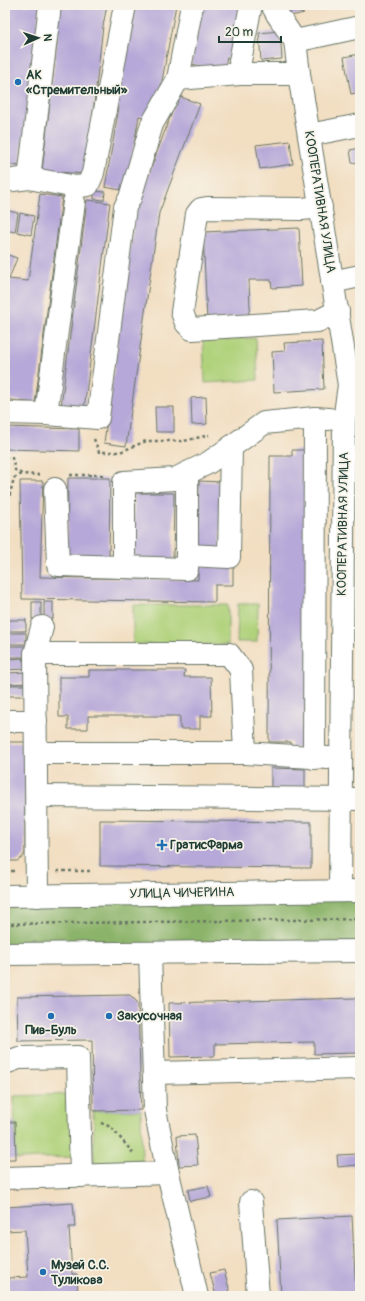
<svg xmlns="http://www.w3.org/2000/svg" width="365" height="1301" font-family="Pangolin,sans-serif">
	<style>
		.green { fill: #afd179; stroke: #678756 }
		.forest { fill: #8bb369; stroke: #55784e }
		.building { fill: #b6a8d8 }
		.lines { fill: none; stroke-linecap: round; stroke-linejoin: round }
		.minor-casing { stroke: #697565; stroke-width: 24 }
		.path { stroke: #697565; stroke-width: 2.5; stroke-dasharray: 3 3; stroke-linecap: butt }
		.minor { stroke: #fff; stroke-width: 22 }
		.poi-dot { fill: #1f6fb2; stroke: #f7f3e8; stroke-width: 1.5 }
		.labels { text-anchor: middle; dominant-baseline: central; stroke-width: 3.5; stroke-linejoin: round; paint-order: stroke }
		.poi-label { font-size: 13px; font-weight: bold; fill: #1f3d34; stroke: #f7f3e8; text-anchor: start }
		.street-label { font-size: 13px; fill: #1f3d34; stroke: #f7f3e8 }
	</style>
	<rect width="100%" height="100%" fill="#f7f3e8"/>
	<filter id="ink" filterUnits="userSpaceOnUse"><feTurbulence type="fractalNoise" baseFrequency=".025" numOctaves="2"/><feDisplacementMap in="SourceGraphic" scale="8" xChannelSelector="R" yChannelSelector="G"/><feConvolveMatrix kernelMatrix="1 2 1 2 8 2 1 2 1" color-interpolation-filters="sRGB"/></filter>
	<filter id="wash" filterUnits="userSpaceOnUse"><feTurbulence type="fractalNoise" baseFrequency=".012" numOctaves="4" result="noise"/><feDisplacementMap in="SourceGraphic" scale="16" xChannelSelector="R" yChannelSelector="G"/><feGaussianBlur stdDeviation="0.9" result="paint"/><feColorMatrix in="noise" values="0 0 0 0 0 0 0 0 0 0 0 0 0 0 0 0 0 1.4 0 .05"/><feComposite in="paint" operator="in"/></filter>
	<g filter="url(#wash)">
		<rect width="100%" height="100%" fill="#f2dec1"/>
		<!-- green -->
		<g class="green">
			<path d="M 256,338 L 258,380 L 205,383 L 203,340 Z"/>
			<path d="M 238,604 L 258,604 L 257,642 L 237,642 Z"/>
			<path d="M 133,605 L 228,605 L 228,645 L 133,644 Z"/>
			<path d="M 72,1094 L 74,1157 L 16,1159 L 14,1096 Z"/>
			<path d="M 141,1110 L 142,1163 L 94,1164 L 93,1111 Z"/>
		</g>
		<!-- forest -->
		<path class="forest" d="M 360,889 L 360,952 L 5,955 L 5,894 Z"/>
		<g id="blocks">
			<!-- building -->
			<g class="building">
				<path d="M 5,5 L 40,5 L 20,166 L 5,164 Z"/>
				<path d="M 57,5 L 107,5 L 103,26 L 86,174 L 42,171 L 58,32 Z"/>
				<path d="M 135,5 L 176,5 L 161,86 L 147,118 L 139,116 L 126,191 L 105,187 L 119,107 L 117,107 Z"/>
				<path d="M 203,5 L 244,5 L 233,58 L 227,57 L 224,71 L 191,64 Z"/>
				<path d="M 285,5 L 302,5 L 304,13 L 287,17 Z"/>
				<path d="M 315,5 L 327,5 L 327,6 L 316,8 Z"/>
				<path d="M 280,31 L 282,59 L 261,61 L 259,33 Z"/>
				<path d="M 360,54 L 360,92 L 351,94 L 344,57 Z"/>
				<path d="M 178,96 L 200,104 L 159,213 L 126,446 L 104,443 L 135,211 Z"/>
				<path d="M 290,141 L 293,164 L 260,169 L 256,145 Z"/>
				<path d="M 360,148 L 360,162 L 352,163 L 350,150 Z"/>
				<path d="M 94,191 L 105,192 L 104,200 L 94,199 Z"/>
				<path d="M 40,194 L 62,197 L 35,403 L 5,399 L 5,254 L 17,258 L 9,279 L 28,281 Z"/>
				<path d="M 87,200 L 110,203 L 84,410 L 61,407 Z"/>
				<path d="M 5,210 L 18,213 L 15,232 L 5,230 Z"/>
				<path d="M 20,213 L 34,216 L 31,235 L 17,232 Z"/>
				<path d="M 299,228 L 302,286 L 272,288 L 271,280 L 249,280 L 250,308 L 248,315 L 207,321 L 203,232 Z"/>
				<path d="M 322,341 L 324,389 L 274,392 L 272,352 L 285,351 L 284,343 Z"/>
				<path d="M 206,397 L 207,424 L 192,425 L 191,398 Z"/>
				<path d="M 155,407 L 174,407 L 174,432 L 156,432 Z"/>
				<path d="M 5,427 L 79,429 L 79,451 L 5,449 Z"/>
				<path d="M 292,450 L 311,450 L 310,748 L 291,748 L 291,742 L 269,742 L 270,456 L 292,456 Z"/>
				<path d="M 68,478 L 110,478 L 109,562 L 67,561 Z"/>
				<path d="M 20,481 L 43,481 L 40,577 L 198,580 L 198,566 L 233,567 L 233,585 L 215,585 L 215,602 L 22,599 Z"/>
				<path d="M 199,481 L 222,482 L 220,549 L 197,548 Z"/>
				<path d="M 134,493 L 174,493 L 173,562 L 134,561 Z"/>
				<rect x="32" y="602" width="9" height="17"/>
				<rect x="44" y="602" width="9" height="17"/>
				<rect x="6" y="620" width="20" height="11"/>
				<rect x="6" y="633" width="20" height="11"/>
				<path d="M 6,646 L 26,646 L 27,657 L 6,657 Z"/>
				<path d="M 26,658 L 26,669 L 6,670 L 6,659 Z"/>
				<path d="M 89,670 L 185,670 L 184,677 L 211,677 L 212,716 L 200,716 L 200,729 L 180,729 L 180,716 L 88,716 L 88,729 L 68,729 L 68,717 L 59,717 L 59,677 L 89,677 Z"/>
				<path d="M 27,672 L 27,683 L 6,684 L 6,673 Z"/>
				<rect x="6" y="685" width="21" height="11"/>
				<path d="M 5,742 L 25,742 L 25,853 L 22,858 L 17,861 L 5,861 Z"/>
				<path d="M 271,768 L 305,769 L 305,789 L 271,789 Z"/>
				<path d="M 100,820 L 311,822 L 311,868 L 100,866 Z"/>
				<path d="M 130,995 L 138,1003 L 141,1110 L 93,1111 L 92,1040 L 18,1041 L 17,997 Z"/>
				<path d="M 356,998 L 358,1053 L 314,1054 L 314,1042 L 215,1044 L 215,1056 L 170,1057 L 169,1003 Z"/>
				<path d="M 5,1122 L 15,1122 L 16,1159 L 5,1159 Z"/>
				<path d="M 195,1135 L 198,1165 L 179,1166 L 177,1136 Z"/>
				<path d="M 358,1154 L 358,1165 L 338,1167 L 337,1155 Z"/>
				<path d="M 208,1186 L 211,1197 L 190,1201 L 188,1190 Z"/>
				<path d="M 73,1203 L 75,1227 L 69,1227 L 72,1274 L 77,1274 L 78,1296 L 9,1296 L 8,1278 L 28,1277 L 25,1230 L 5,1231 L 5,1207 Z"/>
				<path d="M 352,1216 L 356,1296 L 281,1296 L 277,1220 Z"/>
				<path d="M 224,1270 L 231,1296 L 216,1296 L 210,1273 Z"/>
			</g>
		</g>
	</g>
	<g filter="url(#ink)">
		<use href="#blocks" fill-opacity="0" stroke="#697565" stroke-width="1"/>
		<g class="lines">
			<!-- minor casing -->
			<g class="minor-casing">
				<g id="minor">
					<path d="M 50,5 L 29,178 L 76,187 L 88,185 L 93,173 L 125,5"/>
					<path d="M 272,5 L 277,14 L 295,41 L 299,74 L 349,385 L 344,421 L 340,891"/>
					<path d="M 295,41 L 360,27"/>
					<path d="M 240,61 L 251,5"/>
					<path d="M 178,79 L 240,74 L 299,74"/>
					<path d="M 309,135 L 360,125"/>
					<path d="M 5,181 L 29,178"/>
					<path d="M 321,207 L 302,209 L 207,208 L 201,209 L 197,214 L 182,312 L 186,323 L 192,329 L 318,321 L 338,311"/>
					<path d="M 332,282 L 360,276"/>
					<path d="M 5,413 L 46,414 L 98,418 L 125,207 L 130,198 L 152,124 L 178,79 L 192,5"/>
					<path d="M 46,414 L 74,202"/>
					<path d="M 55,489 L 58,565 L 187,569 L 187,473"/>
					<path d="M 187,555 L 229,557 L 231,447 L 264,423 L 315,418 L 329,419"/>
					<path d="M 124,567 L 124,482 L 175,479 L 208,463 L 231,447"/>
					<path d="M 35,654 L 42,627"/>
					<path d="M 5,721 L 36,721"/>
					<path d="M 36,753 L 245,753 L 241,670 L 229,654 L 35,654 L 37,896"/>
					<path d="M 245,753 L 328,758"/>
					<path d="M 314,758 L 315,418"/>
					<path d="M 37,796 L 360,799"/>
					<path d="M 5,896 L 360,891"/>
					<path d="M 150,953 L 155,1110 L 168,1173 L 197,1296"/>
					<path d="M 5,954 L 360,951"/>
					<path d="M 5,1063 L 19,1058 L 78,1057 L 81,1176"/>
					<path d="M 154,1073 L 360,1068"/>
					<path d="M 5,1178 L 168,1173"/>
					<path d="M 251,1202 L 258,1296"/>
				</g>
			</g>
			<!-- path -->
			<g class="path">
				<path d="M 94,439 L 99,452 L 120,452 L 146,441 L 184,441 L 209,435"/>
				<path d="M 5,457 L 12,458 L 15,470 L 22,474 L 39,475"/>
				<path d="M 70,475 L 105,475"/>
				<path d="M 5,513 L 14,478 L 22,474"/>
				<path d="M 5,871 L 16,871"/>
				<path d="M 57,871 L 90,871"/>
				<path d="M 5,924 L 360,919"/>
				<path d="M 101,1123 L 111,1127 L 133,1153"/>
			</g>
			<!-- minor -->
			<use href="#minor" class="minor"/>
		</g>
	</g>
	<!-- markers -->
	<g class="poi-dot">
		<circle cx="18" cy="82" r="4"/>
		<path d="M160 839h4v4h4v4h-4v4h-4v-4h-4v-4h4z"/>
		<circle cx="51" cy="1016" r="4"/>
		<circle cx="109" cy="1016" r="4"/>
		<circle cx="43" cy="1272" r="4"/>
	</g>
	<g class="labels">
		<!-- poi labels -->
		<g class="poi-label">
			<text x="26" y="75">АК<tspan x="26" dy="15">«Стремительный»</tspan></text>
			<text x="170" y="845">ГратисФарма</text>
			<text x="117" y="1016">Закусочная</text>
			<text x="51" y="1030" text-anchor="middle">Пив-Буль</text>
			<text x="51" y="1265">Музей С.С.<tspan x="51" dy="15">Туликова</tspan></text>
		</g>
		<!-- street labels -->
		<g class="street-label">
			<text transform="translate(320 202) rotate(81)">КООПЕРАТИВНАЯ УЛИЦА</text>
			<text transform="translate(343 524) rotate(-89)">КООПЕРАТИВНАЯ УЛИЦА</text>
			<text transform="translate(182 893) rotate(-1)">УЛИЦА ЧИЧЕРИНА</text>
		</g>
	</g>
	<!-- margin -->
	<rect width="365" height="1301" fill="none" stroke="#f7f3e8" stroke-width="20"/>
	<!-- north arrow -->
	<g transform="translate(38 38) rotate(87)" stroke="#f7f3e8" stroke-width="3" paint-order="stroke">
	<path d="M0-3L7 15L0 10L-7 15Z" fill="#1f3d34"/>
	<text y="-6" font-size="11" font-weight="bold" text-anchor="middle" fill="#1f3d34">N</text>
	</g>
	<!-- scale -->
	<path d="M219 36v6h62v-6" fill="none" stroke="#1f3d34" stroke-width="2"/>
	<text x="225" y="36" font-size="12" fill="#1f3d34" stroke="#f7f3e8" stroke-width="3" paint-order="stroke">20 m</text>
</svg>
